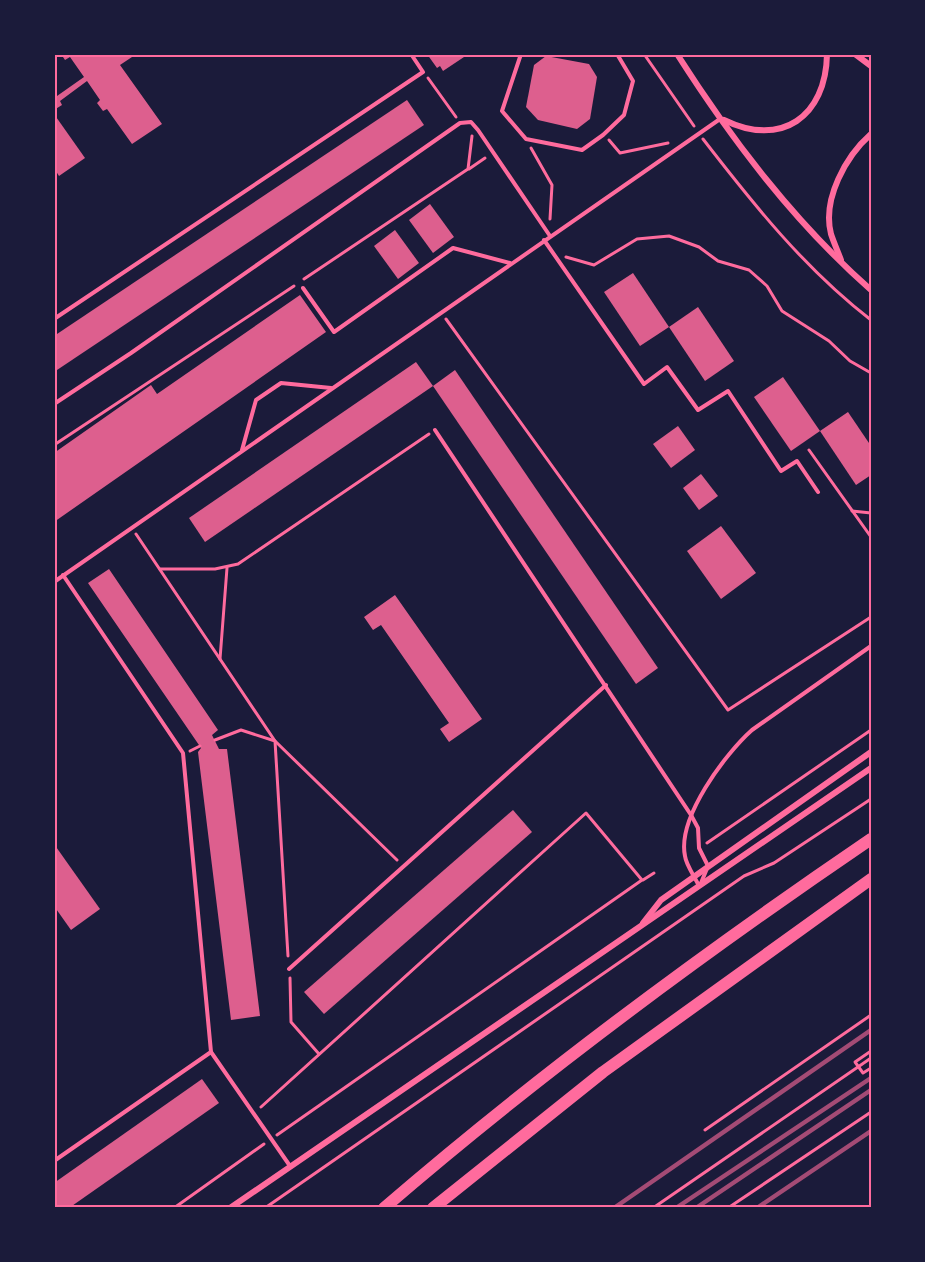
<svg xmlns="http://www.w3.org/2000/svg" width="925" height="1262" font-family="Commissioner,sans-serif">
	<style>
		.building { fill: #dd5f8e }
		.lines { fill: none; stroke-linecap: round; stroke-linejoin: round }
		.path { stroke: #ff6b9d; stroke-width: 3 }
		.service { stroke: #ff6b9d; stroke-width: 4 }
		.minor { stroke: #ff6b9d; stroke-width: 6 }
		.primary { stroke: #ff6b9d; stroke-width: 12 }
		.rail { stroke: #a44b75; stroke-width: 4.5 }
		.neatline { fill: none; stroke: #ff6b9d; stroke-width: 2 }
	</style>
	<rect width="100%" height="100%" fill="#1b1b3a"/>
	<!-- building -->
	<g class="building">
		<path d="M 61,54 L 130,54 L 132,57 L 120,65 L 162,124 L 132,144 L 107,109 L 103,111 L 97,103 L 100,100 L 87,81 L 60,101 L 62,105 L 54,110 L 54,92 L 57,96 L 84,77 L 70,57 L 65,60 Z"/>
		<path d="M 427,54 L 462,54 L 464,57 L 443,71 L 440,66 L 437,68 Z"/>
		<path d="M 546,56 L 589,64 L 597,77 L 590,119 L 577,129 L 538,120 L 526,107 L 534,65 Z"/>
		<path d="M 407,100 L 424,125 L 54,372 L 54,336 Z"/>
		<path d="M 54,114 L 85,158 L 59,176 L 54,168 Z"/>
		<path d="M 430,204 L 454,237 L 433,253 L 409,220 Z"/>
		<path d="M 395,230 L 419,263 L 398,279 L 374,246 Z"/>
		<path d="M 633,273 L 669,327 L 640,346 L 604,292 Z"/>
		<path d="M 300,295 L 326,332 L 54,522 L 54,453 L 151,385 L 157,394 Z"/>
		<path d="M 698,307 L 734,361 L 705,381 L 669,327 Z"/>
		<path d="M 416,362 L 433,386 L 205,542 L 189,518 Z"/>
		<path d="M 455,370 L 658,668 L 636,684 L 433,386 Z"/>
		<path d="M 783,377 L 820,431 L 791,451 L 754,397 Z"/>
		<path d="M 848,412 L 871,446 L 871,475 L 856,485 L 820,431 Z"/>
		<path d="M 678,426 L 695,450 L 671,468 L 653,444 Z"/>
		<path d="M 701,474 L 718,496 L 699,510 L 683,488 Z"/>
		<path d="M 721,526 L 756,573 L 721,599 L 687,551 Z"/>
		<path d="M 109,569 L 218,730 L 212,735 L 219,749 L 227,749 L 260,1016 L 231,1020 L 198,752 L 201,748 L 88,583 Z"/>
		<path d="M 395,595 L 482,719 L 449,742 L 440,729 L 449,723 L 381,625 L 373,630 L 364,617 Z"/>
		<path d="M 513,810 L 532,832 L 324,1014 L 304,992 Z"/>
		<path d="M 54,844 L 100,909 L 71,930 L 54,906 Z"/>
		<path d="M 202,1079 L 219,1103 L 69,1208 L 54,1208 L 54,1183 Z"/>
	</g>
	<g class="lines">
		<!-- path -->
		<g class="path">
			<path d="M 644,54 L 694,126"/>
			<path d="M 428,78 L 456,117"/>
			<path d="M 703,139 C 754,205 805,269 871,320"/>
			<path d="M 609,140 L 620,153 L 668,143"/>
			<path d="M 531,148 L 552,185 L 550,219"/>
			<path d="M 469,169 L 485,158"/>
			<path d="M 566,257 L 594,265 L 637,239 L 669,236 L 699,247 L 718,261 L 749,270 L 767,286 L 782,311 L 829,341 L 850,361 L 871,373"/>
			<path d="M 304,279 L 468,169 L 472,136"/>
			<path d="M 446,319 L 728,710 L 871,617"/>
			<path d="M 54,445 L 294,286"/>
			<path d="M 809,450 L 871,537"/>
			<path d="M 852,511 L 871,513"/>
			<path d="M 136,534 L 275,741 L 397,860"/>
			<path d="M 160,569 L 215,569 L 238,564 L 429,434"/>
			<path d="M 220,659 L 227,568"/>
			<path d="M 215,740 L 241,730 L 275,741 L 288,956"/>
			<path d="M 190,751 L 200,746"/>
			<path d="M 707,843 L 871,730"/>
			<path d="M 643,880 L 654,873"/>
			<path d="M 290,978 L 291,1022 L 319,1054"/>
			<path d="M 871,1051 L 855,1062 L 863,1073 L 871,1068"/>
			<path d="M 261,1107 L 586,813 L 642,880 L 277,1135"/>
			<path d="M 705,1130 L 871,1015"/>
			<path d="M 174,1208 L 264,1144"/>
			<path d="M 265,1208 L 744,876 L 774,863 L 871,799"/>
			<path d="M 653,1208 L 871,1058"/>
			<path d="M 728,1208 L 871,1112"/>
		</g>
		<!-- service -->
		<g class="service">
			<path d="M 521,54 L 502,111 L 526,139 L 582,150 L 603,135 L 624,115 L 633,81 L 617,54"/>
			<path d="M 544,240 L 644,384 L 667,367 L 698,410 L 728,391 L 781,471 L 797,461 L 818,492"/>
			<path d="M 303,288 L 334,332 L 453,248 L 510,263"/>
			<path d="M 54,319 L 423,72 L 411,54"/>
			<path d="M 54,404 L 131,353 L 460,123 L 471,122 L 478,130 L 550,236"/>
			<path d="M 435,430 L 691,815 L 698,828 L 699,848 L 708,866 L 701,883"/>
			<path d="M 242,450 L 256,400 L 281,383 L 331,388"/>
			<path d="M 63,575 L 183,753 L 211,1052 L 290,1166"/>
			<path d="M 54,582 L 720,119"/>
			<path d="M 699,886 C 695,877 686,865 685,856 C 677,818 725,754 752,730 L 871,646"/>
			<path d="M 289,969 L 606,685"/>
			<path d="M 54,1161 L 211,1052"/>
		</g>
		<!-- minor -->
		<g class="minor">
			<path d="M 677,54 C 732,140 794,222 871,290"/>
			<path d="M 855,54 L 871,66"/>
			<path d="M 724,120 C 781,148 826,117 827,54"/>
			<path d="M 841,260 C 838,252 834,243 831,234 C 822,199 846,156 871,134"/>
			<path d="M 643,923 L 661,900 L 871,752"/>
			<path d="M 230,1208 L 871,768"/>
		</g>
		<!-- primary -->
		<g class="primary">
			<path d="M 384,1208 C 538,1075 702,954 871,839"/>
			<path d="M 433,1208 L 603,1072 L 871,879"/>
		</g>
		<!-- rail -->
		<g class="rail">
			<path d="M 614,1208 L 871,1030"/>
			<path d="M 676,1208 L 871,1078"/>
			<path d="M 696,1208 L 871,1090"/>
			<path d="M 757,1208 L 871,1131"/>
		</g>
	</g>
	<!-- border -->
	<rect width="925" height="1262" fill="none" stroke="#1b1b3a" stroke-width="111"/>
	<rect x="56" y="56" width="814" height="1150" class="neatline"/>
</svg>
